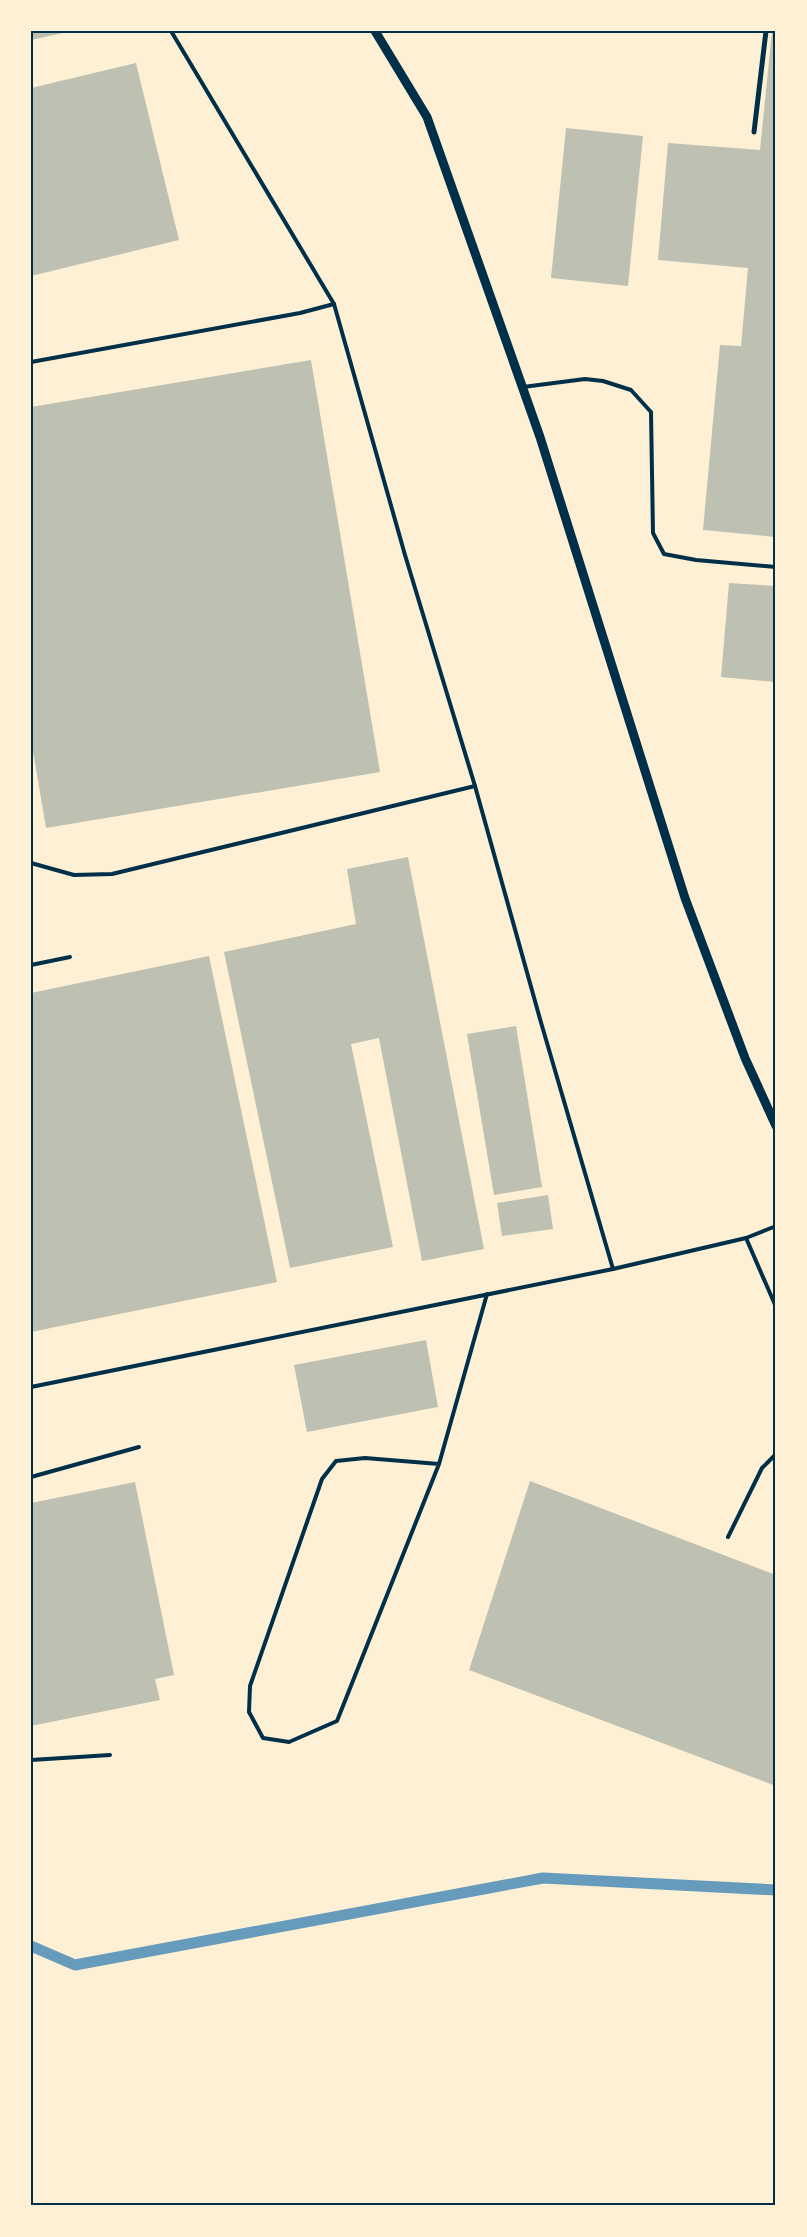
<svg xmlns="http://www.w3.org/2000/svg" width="807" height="2237" font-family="Montserrat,sans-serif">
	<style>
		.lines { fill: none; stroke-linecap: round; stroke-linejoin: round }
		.stream { stroke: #669bbc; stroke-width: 11 }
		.building { fill: #bec0b2 }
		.service { stroke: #003049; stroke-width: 4 }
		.minor { stroke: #003049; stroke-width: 5 }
		.tertiary { stroke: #003049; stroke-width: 9 }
		.neatline { fill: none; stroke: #003049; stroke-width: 2 }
	</style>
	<rect width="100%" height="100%" fill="#fdf0d5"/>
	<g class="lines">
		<!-- stream -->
		<path class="stream" d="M 31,1946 L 75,1965 L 543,1878 L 776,1890"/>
	</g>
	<!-- building -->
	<g class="building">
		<path d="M 31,31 L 62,31 L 63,33 L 31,40 Z"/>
		<path d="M 772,31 L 776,31 L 776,537 L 703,530 L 720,345 L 741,346 L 748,268 L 658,260 L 668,143 L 760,150 Z"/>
		<path d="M 136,63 L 179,240 L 31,276 L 31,88 Z"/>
		<path d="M 566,128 L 643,136 L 628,286 L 551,278 Z"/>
		<path d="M 311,360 L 380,772 L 46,828 L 31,739 L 31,407 Z"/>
		<path d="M 729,583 L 776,586 L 776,682 L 721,677 Z"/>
		<path d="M 408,857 L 484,1249 L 422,1261 L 379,1038 L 351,1044 L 393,1247 L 290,1268 L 224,952 L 356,924 L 347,869 Z"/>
		<path d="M 209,956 L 277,1282 L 31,1332 L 31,993 Z"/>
		<path d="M 516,1026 L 542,1187 L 494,1195 L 467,1034 Z"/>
		<path d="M 548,1195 L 553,1229 L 502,1236 L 497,1203 Z"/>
		<path d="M 426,1340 L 438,1407 L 307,1432 L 294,1365 Z"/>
		<path d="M 530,1481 L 776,1575 L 776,1786 L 469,1670 Z"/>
		<path d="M 135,1482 L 174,1675 L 155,1679 L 160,1700 L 31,1726 L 31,1503 Z"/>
	</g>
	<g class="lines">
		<!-- service -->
		<g class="service">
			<path d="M 171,31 L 334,304"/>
			<path d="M 31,362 L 300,313 L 334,304 L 405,555 L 475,786 L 112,874 L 74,875 L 31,863"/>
			<path d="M 523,387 L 585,379 L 603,381 L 631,390 L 651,412 L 653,533 L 664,554 L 696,560 L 776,567"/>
			<path d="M 475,786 L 540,1019 L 613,1269"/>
			<path d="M 31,965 L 70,957"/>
			<path d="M 746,1238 L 776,1307"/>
			<path d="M 31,1387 L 613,1269 L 746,1238 L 776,1226"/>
			<path d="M 439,1464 L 365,1458 L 336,1461 L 322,1479 L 250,1686 L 249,1712 L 263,1738 L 289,1742 L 337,1721 L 439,1464 L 487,1294"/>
			<path d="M 31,1477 L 139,1447"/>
			<path d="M 728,1537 L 762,1468 L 776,1454"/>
			<path d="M 31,1760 L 110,1755"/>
		</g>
		<!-- minor -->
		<path class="minor" d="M 754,132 L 766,31"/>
		<!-- tertiary -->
		<path class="tertiary" d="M 375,31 L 427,117 L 540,437 L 685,898 L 745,1058 L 776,1126"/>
	</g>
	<!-- border -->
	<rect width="807" height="2237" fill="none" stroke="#fdf0d5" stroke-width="65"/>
	<rect x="32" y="32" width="742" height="2172" class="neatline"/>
</svg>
